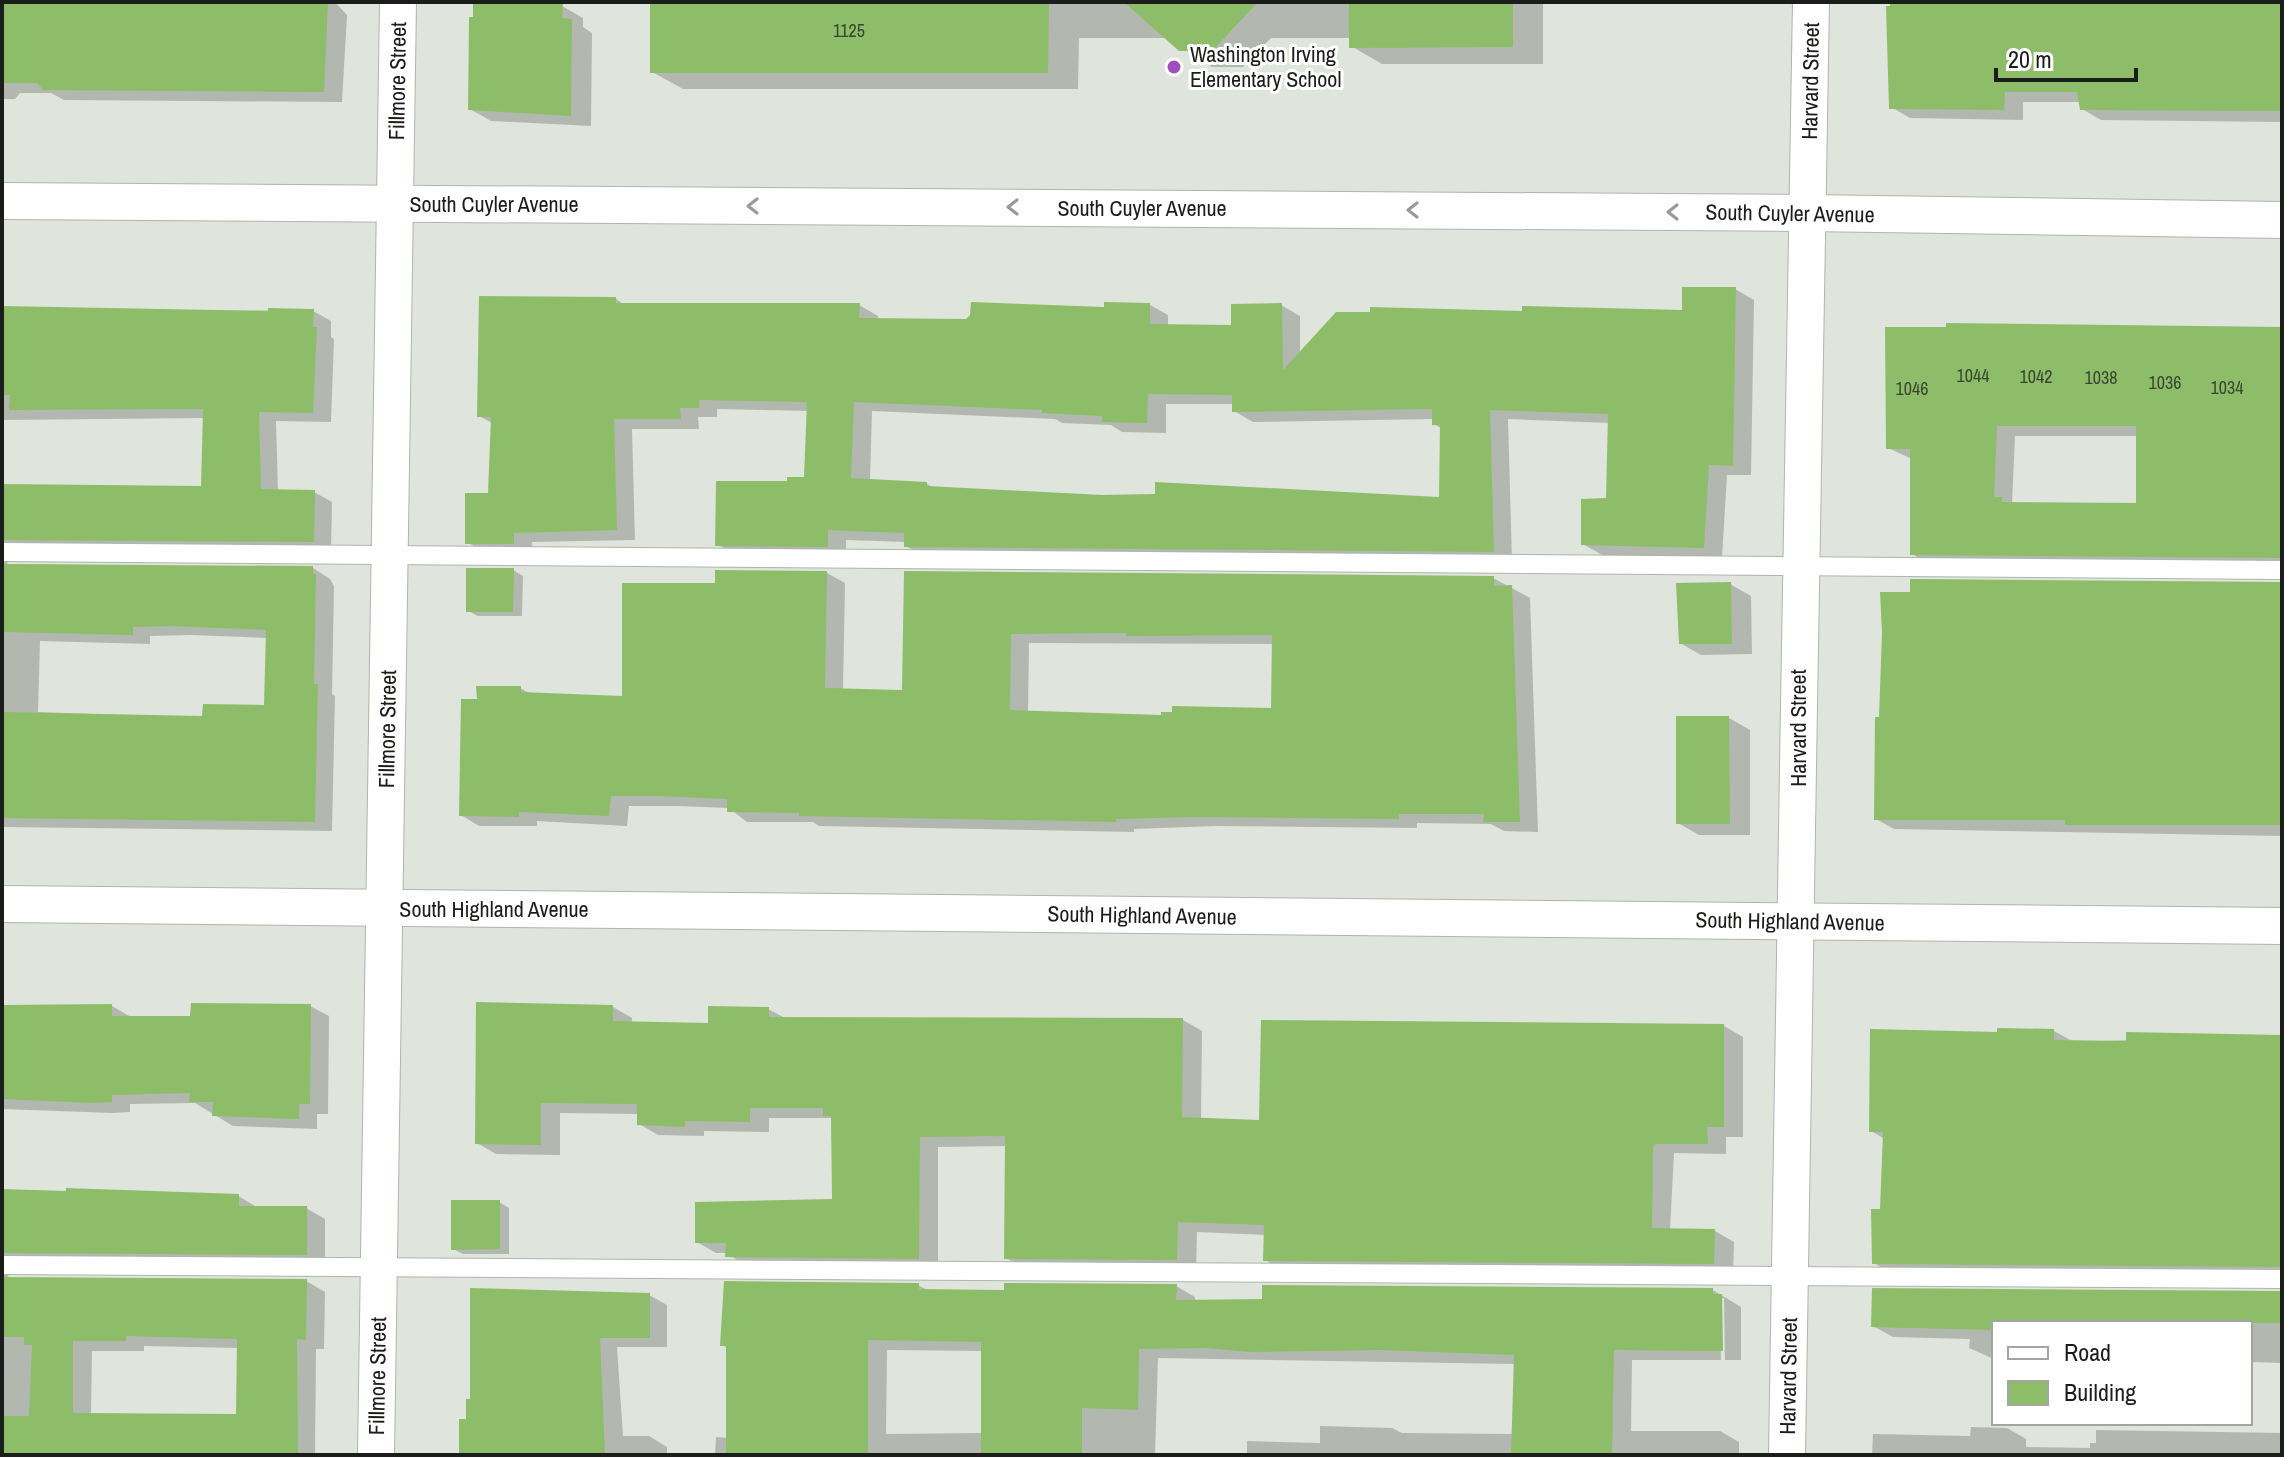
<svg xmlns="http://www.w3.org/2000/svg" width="2284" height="1457" font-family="'Archivo Narrow',sans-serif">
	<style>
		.shadow { fill: #0003; fill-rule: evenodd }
		.building { fill: #8ebd6a; fill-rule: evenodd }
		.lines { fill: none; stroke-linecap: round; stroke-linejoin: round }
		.service-casing { stroke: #afb5ac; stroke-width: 20 }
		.minor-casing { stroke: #afb5ac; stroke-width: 38 }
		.service { stroke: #fff; stroke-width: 18 }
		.minor { stroke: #fff; stroke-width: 36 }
		.oneway { stroke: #989998 }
		.poi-dot { fill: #a24dbb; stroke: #fff; stroke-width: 3 }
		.labels { text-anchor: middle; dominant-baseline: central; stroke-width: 6; stroke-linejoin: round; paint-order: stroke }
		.number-label { font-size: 18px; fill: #38452e }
		.poi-label { font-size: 22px; fill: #1b1d1a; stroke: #fff; text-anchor: start }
		.street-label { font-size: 22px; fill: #1b1d1a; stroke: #fff }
	</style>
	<rect width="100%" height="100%" fill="#dfe5dc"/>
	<!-- shadow -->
	<g class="shadow">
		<path d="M 2,2 L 335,2 L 347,15 L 342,102 L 64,100 L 51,93 L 20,93 L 15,99 L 2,99 Z"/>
		<path d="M 652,2 L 1543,2 L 1543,64 L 1382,64 L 1351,46 L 1351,38 L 1271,38 L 1243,67 L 1212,67 L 1168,38 L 1079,38 L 1078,89 L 683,89 L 652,72 Z"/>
		<path d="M 1892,2 L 2282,2 L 2282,122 L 2101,120 L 2082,109 L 2082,102 L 2023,102 L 2023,120 L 1910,118 L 1891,107 Z"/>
		<path d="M 562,6 L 583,18 L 583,27 L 592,33 L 591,126 L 491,121 L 470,109 L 475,20 Z"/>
		<path d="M 1735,289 L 1754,300 L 1751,475 L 1727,475 L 1722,558 L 1602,555 L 1583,544 L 1608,500 L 1610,423 L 1508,419 L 1512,561 L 925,557 L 906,546 L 906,542 L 846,540 L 846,556 L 736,555 L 717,544 L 789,483 L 806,479 L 809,411 L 717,409 L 717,417 L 698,417 L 699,429 L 632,429 L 635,540 L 532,542 L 532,554 L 486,553 L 467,542 L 490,495 L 492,423 L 479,416 L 616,299 L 625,305 L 859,305 L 878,316 L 878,320 L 967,321 L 1150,305 L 1168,315 L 1168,326 L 1233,327 L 1281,305 L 1300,316 L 1300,353 L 1524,313 L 1684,313 ZM 1166,404 L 1234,404 L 1234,411 L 1253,422 L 1434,419 L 1434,424 L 1442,429 L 1441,499 L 1102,497 L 934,488 L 927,484 L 870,481 L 872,411 L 1055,419 L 1062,423 L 1111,425 L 1122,432 L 1166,433 Z"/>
		<path d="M 2,309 L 313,311 L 331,321 L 331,337 L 334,339 L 331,422 L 276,421 L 278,491 L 314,492 L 332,502 L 331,552 L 10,555 L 7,564 L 313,568 L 330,579 L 334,586 L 332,694 L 335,696 L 332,831 L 2,827 L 2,486 L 203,488 L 204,418 L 2,420 ZM 191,635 L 268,638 L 266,707 L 204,718 L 38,712 L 40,641 L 150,644 L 150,636 Z"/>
		<path d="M 2282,329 L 2282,567 L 1931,565 L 1912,554 L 1912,459 L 1888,448 ZM 2015,436 L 2138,436 L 2138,505 L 2012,504 Z"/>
		<path d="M 513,570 L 523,576 L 522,616 L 478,616 L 468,611 Z"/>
		<path d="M 827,573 L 845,583 L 843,690 L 904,692 L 906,573 L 1493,578 L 1530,598 L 1538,832 L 1504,831 L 1491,824 L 1417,823 L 1417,828 L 1216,826 L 1134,829 L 1134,832 L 819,826 L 813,822 L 747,822 L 729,808 L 678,806 L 629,806 L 627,826 L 537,821 L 537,826 L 479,826 L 461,815 L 479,701 L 520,688 L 531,694 L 624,698 L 717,585 ZM 1029,643 L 1274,644 L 1273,710 L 1163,717 L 1028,712 Z"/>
		<path d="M 1730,584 L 1751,596 L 1752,654 L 1701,655 L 1680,643 Z"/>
		<path d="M 2282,584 L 2282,836 L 1894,829 L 1876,819 L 1884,633 Z"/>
		<path d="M 1729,718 L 1750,730 L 1750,835 L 1699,835 L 1678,823 Z"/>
		<path d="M 2,1006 L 112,1006 L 131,1017 L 192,1018 L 310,1006 L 329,1016 L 328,1114 L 317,1114 L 317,1129 L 233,1126 L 195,1103 L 130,1104 L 130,1112 L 113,1113 L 2,1109 Z"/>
		<path d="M 613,1007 L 632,1018 L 632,1023 L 710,1025 L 768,1009 L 787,1019 L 1183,1020 L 1202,1031 L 1201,1120 L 1261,1122 L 1724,1026 L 1743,1037 L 1743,1137 L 1726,1137 L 1726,1154 L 1674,1153 L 1670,1230 L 1715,1231 L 1734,1242 L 1733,1273 L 1284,1271 L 1265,1260 L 1266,1235 L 1197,1232 L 1196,1270 L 1025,1269 L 1006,1258 L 1007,1146 L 938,1147 L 938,1269 L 746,1267 L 728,1253 L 716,1253 L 697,1242 L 834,1201 L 831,1118 L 769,1118 L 769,1132 L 704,1131 L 704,1136 L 658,1135 L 639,1124 L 639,1114 L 560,1113 L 560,1155 L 496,1154 L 477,1143 Z"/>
		<path d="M 2054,1031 L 2074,1042 L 2282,1035 L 2282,1277 L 1893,1275 L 1874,1263 L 1882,1211 L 1885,1139 L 1871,1131 L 1999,1034 Z"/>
		<path d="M 2,1190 L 238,1196 L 257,1207 L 306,1208 L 325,1219 L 325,1265 L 14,1265 L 8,1276 L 9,1279 L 306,1281 L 325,1292 L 324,1349 L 316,1349 L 315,1455 L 2,1455 ZM 144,1346 L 239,1348 L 238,1416 L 91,1415 L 92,1351 L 144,1351 Z"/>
		<path d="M 499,1202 L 509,1208 L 509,1254 L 463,1254 L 453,1249 Z"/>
		<path d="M 918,1285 L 929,1291 L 1006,1292 L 1176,1286 L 1195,1297 L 1195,1302 L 1713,1290 L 1741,1307 L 1741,1360 L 1725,1360 L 1724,1298 L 1720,1298 L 1721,1360 L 1632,1360 L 1631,1431 L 1720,1431 L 1739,1442 L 1739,1455 L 1247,1455 L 1247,1441 L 1320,1443 L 1320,1426 L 1392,1428 L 1402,1433 L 1514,1434 L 1515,1364 L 1158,1358 L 1155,1455 L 715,1455 L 716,1437 L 728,1438 L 728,1348 L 722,1345 ZM 887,1350 L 983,1351 L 983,1433 L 886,1434 Z"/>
		<path d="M 2282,1293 L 2282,1363 L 2250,1362 L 2250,1323 L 1994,1323 L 1994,1359 L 1969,1348 L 1970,1339 L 1893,1337 L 1873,1326 Z"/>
		<path d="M 649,1295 L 667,1305 L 667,1347 L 617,1347 L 623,1436 L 649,1436 L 667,1447 L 667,1455 L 461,1455 L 468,1420 Z"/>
		<path d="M 1971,1427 L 2007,1428 L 2026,1439 L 2026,1447 L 2090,1448 L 2090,1443 L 2096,1443 L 2096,1430 L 2282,1433 L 2282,1455 L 1872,1455 L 1873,1434 L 1970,1436 Z"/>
	</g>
	<!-- building -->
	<g class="building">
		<path d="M 2,2 L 328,2 L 324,92 L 43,90 L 37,83 L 2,83 Z"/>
		<path d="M 650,2 L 1049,2 L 1048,73 L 650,73 Z"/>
		<path d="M 1124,2 L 1258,2 L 1212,51 L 1179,51 Z"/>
		<path d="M 1349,2 L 1513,2 L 1513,47 L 1349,48 Z"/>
		<path d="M 1890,2 L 2282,2 L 2282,111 L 2080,110 L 2077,92 L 2005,92 L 2004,110 L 1889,109 L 1886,6 L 1890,6 Z"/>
		<path d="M 473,3 L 563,4 L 562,18 L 572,19 L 571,116 L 468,110 L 469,17 L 473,17 Z"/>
		<path d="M 1682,287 L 1736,287 L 1733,466 L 1709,465 L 1704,548 L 1581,545 L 1581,499 L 1606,498 L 1608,414 L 1490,410 L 1494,552 L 904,547 L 904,533 L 828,530 L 828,547 L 715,546 L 716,481 L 787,481 L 787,477 L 804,477 L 807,402 L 699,400 L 699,408 L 680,408 L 681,419 L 614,419 L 617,530 L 514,533 L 514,544 L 465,544 L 465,493 L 488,493 L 491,417 L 477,417 L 479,296 L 616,297 L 616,303 L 860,303 L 859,318 L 966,319 L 970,315 L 971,302 L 1104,307 L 1104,302 L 1150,303 L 1150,324 L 1231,325 L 1231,304 L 1282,303 L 1283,370 L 1336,312 L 1370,312 L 1370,307 L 1522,311 L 1522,306 L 1682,310 ZM 1148,394 L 1232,395 L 1232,412 L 1432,409 L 1432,425 L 1440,425 L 1439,497 L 1155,482 L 1155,494 L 1102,495 L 927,486 L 927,482 L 851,478 L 854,402 L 1042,410 L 1042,413 L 1102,416 L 1102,422 L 1147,423 Z"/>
		<path d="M 2,306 L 268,311 L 268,308 L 314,309 L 313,327 L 317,327 L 313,413 L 259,412 L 261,489 L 315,490 L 314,542 L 2,540 L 2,484 L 201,486 L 203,409 L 9,410 L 10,395 L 2,395 Z"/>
		<path d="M 1946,323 L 2282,327 L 2282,558 L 1910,555 L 1910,449 L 1886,449 L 1885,327 L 1946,327 ZM 1997,426 L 2136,426 L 2136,503 L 2002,502 L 2002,497 L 1994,497 Z"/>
		<path d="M 2,564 L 313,566 L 313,574 L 316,574 L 314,684 L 318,684 L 315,822 L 2,818 L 2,712 L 202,716 L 203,704 L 264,705 L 266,630 L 172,626 L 133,627 L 133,635 L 2,632 Z"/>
		<path d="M 466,568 L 514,568 L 513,612 L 466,612 Z"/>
		<path d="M 715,570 L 827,571 L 825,688 L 902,690 L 904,571 L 1494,576 L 1494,586 L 1512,585 L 1520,822 L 1483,822 L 1484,814 L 1399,814 L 1399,819 L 1196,817 L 1116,819 L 1116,822 L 799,816 L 799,813 L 727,812 L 727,799 L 658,796 L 611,796 L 609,816 L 519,812 L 519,817 L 459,816 L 461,699 L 477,699 L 476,686 L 521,686 L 521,692 L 622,696 L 622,583 L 715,583 ZM 1126,633 L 1126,636 L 1272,635 L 1271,708 L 1172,706 L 1172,712 L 1161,712 L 1161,715 L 1010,710 L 1011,634 Z"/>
		<path d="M 1910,579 L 2282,582 L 2282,825 L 2065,825 L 2065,820 L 1874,820 L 1875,717 L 1879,717 L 1882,633 L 1880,592 L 1910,592 Z"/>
		<path d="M 1731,582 L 1732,644 L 1679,644 L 1676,583 Z"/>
		<path d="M 1676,716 L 1729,716 L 1730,824 L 1676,824 Z"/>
		<path d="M 476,1002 L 613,1005 L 613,1021 L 708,1023 L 708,1006 L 769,1007 L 769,1017 L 1183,1018 L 1182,1117 L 1259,1120 L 1261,1020 L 1724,1024 L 1724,1127 L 1707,1127 L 1708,1144 L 1655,1144 L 1653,1148 L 1652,1228 L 1715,1229 L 1714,1264 L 1263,1261 L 1264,1225 L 1178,1222 L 1177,1260 L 1004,1259 L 1005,1136 L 920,1137 L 919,1259 L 725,1257 L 726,1243 L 695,1243 L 695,1202 L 832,1199 L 831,1116 L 823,1116 L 823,1108 L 750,1108 L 750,1122 L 685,1121 L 685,1127 L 637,1125 L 637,1104 L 541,1103 L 541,1145 L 475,1144 Z"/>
		<path d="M 191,1003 L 311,1004 L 310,1104 L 299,1104 L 299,1119 L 212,1116 L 213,1102 L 189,1102 L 190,1093 L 112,1095 L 112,1102 L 93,1103 L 3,1099 L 2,1005 L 112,1004 L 112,1016 L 190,1016 Z"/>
		<path d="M 1997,1028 L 2054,1029 L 2054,1040 L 2126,1041 L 2126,1032 L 2282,1035 L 2282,1267 L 1872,1264 L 1871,1209 L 1880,1209 L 1883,1132 L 1869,1132 L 1870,1029 L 1997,1032 Z"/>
		<path d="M 66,1188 L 239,1194 L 239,1206 L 307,1206 L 307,1255 L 2,1253 L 2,1189 L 66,1191 Z"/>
		<path d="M 451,1200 L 500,1200 L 500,1249 L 451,1250 Z"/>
		<path d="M 2,1277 L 307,1279 L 306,1340 L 297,1339 L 298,1455 L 2,1455 L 2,1416 L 29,1416 L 32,1345 L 24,1345 L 24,1337 L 2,1337 ZM 126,1336 L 237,1339 L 236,1414 L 73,1413 L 73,1341 L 126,1341 Z"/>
		<path d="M 724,1281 L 919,1283 L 919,1289 L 1004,1290 L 1004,1283 L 1177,1284 L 1176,1300 L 1262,1299 L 1262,1285 L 1713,1288 L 1713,1294 L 1722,1294 L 1723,1351 L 1614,1350 L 1612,1455 L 1511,1455 L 1514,1355 L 1381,1350 L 1250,1352 L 1204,1348 L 1139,1349 L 1138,1410 L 1082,1408 L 1082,1455 L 981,1455 L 981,1342 L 868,1340 L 868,1455 L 726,1455 L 726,1346 L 720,1346 Z"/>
		<path d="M 470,1288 L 650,1293 L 650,1338 L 600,1338 L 605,1455 L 459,1455 L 459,1419 L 466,1419 L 466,1399 L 470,1399 Z"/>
		<path d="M 1872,1288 L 2282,1291 L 2282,1323 L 1994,1323 L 1994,1330 L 1871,1327 Z"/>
	</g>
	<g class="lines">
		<!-- service casing -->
		<g class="service-casing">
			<g id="service">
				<path d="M 2,552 L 2282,570"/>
				<path d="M 2,1265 L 2282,1279"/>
			</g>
		</g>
		<!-- minor casing -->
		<g class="minor-casing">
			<g id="minor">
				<path d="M 2,201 L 1807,213 L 2282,220"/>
				<path d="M 2,904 L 2282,926"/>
				<path d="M 376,1455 L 398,2"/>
				<path d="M 1787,1455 C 1796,971 1801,486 1811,2"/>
			</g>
		</g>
		<!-- service -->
		<use href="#service" class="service"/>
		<!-- minor -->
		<use href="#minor" class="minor"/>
	</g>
	<!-- one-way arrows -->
	<defs><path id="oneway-chevron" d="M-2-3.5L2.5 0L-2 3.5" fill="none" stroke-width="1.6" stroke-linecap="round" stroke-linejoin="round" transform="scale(2)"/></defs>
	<g class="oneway">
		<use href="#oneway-chevron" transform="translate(753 206) rotate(-180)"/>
		<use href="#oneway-chevron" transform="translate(1013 207) rotate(-180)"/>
		<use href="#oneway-chevron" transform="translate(1413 210) rotate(-180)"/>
		<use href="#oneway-chevron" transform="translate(1673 212) rotate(-180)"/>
	</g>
	<!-- markers -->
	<circle class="poi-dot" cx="1174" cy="67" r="8"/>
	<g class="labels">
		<!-- number labels -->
		<g class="number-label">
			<text x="849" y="30">1125</text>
			<text x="1973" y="375">1044</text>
			<text x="2036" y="376">1042</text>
			<text x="2101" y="377">1038</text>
			<text x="2165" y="382">1036</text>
			<text x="2227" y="387">1034</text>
			<text x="1912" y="388">1046</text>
		</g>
		<!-- poi labels -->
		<g class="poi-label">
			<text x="1190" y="54">Washington Irving<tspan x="1190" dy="25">Elementary School</tspan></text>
		</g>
		<!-- street labels -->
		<g class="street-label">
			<text transform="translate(397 81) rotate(-89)">Fillmore Street</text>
			<text transform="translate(1810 81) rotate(-89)">Harvard Street</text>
			<text x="494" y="204">South Cuyler Avenue</text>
			<text x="1142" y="208">South Cuyler Avenue</text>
			<text transform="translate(1790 213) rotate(1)">South Cuyler Avenue</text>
			<text transform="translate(1798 728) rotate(-90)">Harvard Street</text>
			<text transform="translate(387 729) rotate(-89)">Fillmore Street</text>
			<text x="494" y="909">South Highland Avenue</text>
			<text transform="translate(1142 915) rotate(1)">South Highland Avenue</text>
			<text transform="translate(1790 921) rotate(1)">South Highland Avenue</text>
			<text transform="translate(377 1376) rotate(-89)">Fillmore Street</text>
			<text transform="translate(1788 1376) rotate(-89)">Harvard Street</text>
		</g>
	</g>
	<!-- border -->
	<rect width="2284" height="1457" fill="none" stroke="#1b1d1a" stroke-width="8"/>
	<!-- legend -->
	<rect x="1992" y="1321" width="260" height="104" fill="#ffffff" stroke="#a4a5a3" stroke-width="2"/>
	<rect x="2008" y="1347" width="40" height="12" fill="#ffffff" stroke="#a4a5a3" stroke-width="2"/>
	<text x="2064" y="1361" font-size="24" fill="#1b1d1a">Road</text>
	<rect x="2008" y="1381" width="40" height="24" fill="#8ebd6a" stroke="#a4a5a3" stroke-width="2"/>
	<text x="2064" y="1401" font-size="24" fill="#1b1d1a">Building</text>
	<!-- scale -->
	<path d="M1996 68v12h140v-12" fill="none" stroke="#1b1d1a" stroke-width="4"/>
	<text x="2008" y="68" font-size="24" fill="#1b1d1a" stroke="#ffffff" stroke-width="6" paint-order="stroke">20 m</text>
</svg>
